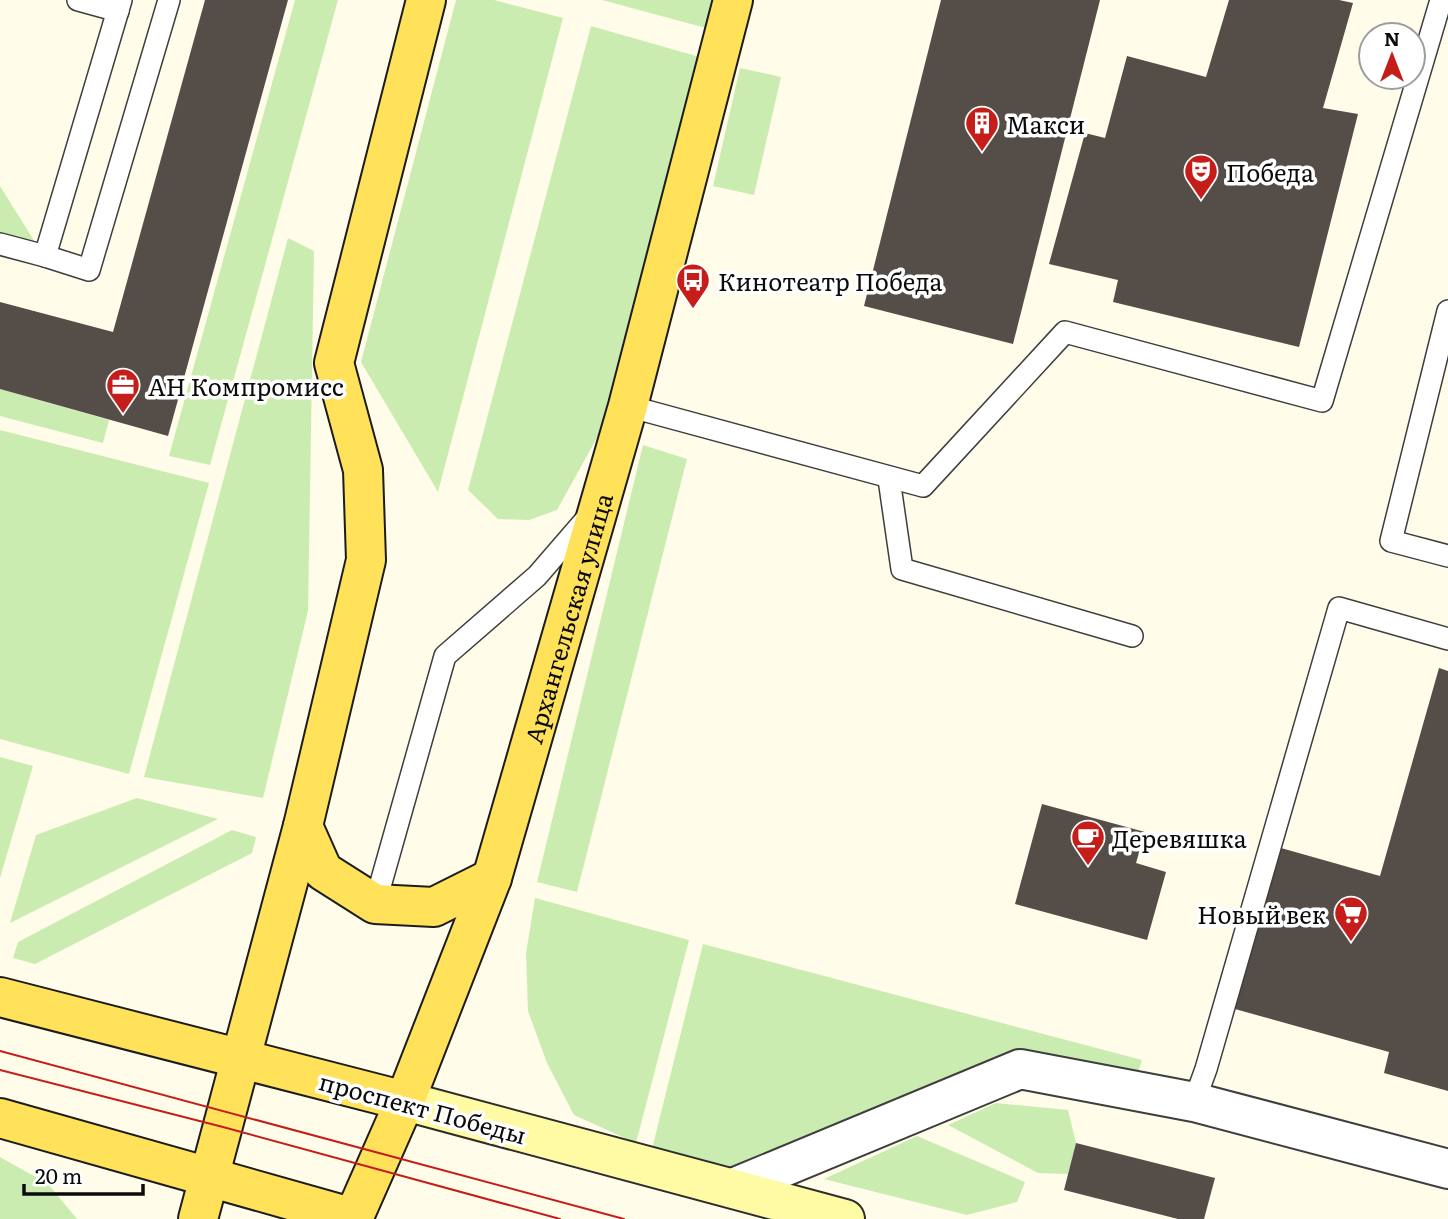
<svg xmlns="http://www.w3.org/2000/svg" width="1448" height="1219" font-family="Literata,serif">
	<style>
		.green { fill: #cbecb0 }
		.building { fill: #554d47 }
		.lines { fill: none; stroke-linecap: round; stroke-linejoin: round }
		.service-casing { stroke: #3e3e3e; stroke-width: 24 }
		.minor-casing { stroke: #3e3e3e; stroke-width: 42 }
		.secondary-casing { stroke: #2d2d2d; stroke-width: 42 }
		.primary-casing { stroke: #1c1c1c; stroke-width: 42 }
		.service { stroke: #fff; stroke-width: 21 }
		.minor { stroke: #fff; stroke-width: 38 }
		.secondary { stroke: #fffba4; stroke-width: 38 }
		.primary { stroke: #ffe259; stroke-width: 38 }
		.tram { stroke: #c51d19; stroke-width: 2 }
		.labels { text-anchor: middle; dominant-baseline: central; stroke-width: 7; stroke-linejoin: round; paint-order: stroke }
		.poi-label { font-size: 24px; fill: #0b0b0b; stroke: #fff; text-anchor: start }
		.street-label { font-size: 24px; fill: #0b0b0b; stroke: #fff }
	</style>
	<rect width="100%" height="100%" fill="#fffce9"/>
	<!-- green -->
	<g class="green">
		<path d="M 295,0 L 338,0 L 210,465 L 169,456 Z"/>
		<path d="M 456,0 L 494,0 L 563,18 L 438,492 L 361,362 Z"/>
		<path d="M 602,0 L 714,0 L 706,28 Z"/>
		<path d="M 591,26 L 703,58 L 604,425 L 557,510 L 529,520 L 498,519 L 468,490 Z"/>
		<path d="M 740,68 L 781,77 L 754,195 L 713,186 Z"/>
		<path d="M 0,186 L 38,247 L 0,237 Z"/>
		<path d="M 288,238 L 314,251 L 308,611 L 263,798 L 144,777 Z"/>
		<path d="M 0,389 L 109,420 L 103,443 L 0,416 Z"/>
		<path d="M 0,430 L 209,483 L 129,774 L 0,739 Z"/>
		<path d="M 643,445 L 687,459 L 577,892 L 537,882 Z"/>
		<path d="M 0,757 L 33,766 L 0,878 Z"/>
		<path d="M 137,798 L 218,819 L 10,923 L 36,835 Z"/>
		<path d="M 232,830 L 256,837 L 252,853 L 35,964 L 13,958 L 18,942 Z"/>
		<path d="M 535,898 L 689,940 L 636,1143 L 574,1115 L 547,1063 L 528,1011 L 526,953 Z"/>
		<path d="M 703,944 L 1142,1060 L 1133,1089 L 1020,1069 L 751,1171 L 652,1149 Z"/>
		<path d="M 996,1103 L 1068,1110 L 1076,1143 L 1068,1174 L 1038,1173 L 948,1125 Z"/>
		<path d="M 917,1136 L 1025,1182 L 1017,1202 L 967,1215 L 824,1179 Z"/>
		<path d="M 0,1157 L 48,1184 L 77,1219 L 0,1219 Z"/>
	</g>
	<!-- building -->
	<g class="building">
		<path d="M 205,0 L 288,0 L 168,436 L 0,389 L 0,302 L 113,332 Z"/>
		<path d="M 941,0 L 1100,0 L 1013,344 L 864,306 Z"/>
		<path d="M 1229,0 L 1339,0 L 1353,3 L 1323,108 L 1358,114 L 1299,347 L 1113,302 L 1118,280 L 1049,264 L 1085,133 L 1105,138 L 1127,56 L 1206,77 Z"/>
		<path d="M 1439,668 L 1448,671 L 1448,1091 L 1384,1073 L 1389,1052 L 1235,1009 L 1281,848 L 1380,876 Z"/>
		<path d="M 1042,804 L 1145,832 L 1136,863 L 1166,872 L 1147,940 L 1015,904 Z"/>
		<path d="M 1076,1143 L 1215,1178 L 1204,1219 L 1178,1219 L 1064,1190 Z"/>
	</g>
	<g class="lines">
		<!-- service casing -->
		<g class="service-casing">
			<g id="service">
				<path d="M 78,0 L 118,11"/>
				<path d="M 0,244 L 45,256 L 121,0"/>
				<path d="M 45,256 L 89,270 L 169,0"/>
				<path d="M 1448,311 L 1391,541 L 1448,556"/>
				<path d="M 628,406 L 923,486 L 1065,332 L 1322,401 L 1441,0"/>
				<path d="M 889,479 L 902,569 L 1132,636"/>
				<path d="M 375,904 L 445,656 L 537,576 L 588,517"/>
				<path d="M 1194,1102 L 1206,1069 L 1339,608 L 1448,639"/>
			</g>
		</g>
		<!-- minor casing -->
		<g class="minor-casing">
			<path id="minor" d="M 733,1188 L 1020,1069 L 1194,1102 L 1448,1169"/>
		</g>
		<!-- secondary casing -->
		<g class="secondary-casing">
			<path id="secondary" d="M 405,1101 L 845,1219"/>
		</g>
		<!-- primary casing -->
		<g class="primary-casing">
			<g id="primary">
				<path d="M 303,826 L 323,871 L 375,904 L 434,907 L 492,878"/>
				<path d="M 0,997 L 405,1101"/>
				<path d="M 0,1118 L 354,1218"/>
				<path d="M 198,1219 L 303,826 L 366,560 L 363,470 L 334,363 L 426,0"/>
				<path id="s1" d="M 353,1219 L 405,1101 L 492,878 L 628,406 L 733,0"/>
			</g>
		</g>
		<!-- service -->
		<use href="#service" class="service"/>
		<!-- minor -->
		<use href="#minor" class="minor"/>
		<!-- secondary -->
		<use href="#secondary" class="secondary"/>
		<!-- primary -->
		<use href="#primary" class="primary"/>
		<!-- tram -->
		<g class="tram">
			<path d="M 0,1051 L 624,1219"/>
			<path d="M 0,1070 L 223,1127 L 560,1219"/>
		</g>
	</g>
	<!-- icons -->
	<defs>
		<g id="building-pin" transform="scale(1.75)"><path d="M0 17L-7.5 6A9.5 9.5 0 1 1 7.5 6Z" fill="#c51d19" stroke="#fff"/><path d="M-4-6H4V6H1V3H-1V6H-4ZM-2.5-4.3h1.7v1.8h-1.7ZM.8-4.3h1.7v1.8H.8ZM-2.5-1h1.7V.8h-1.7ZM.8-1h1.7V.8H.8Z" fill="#fff"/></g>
		<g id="theatre-pin" transform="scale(1.75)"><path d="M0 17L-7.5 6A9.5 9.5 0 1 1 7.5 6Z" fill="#c51d19" stroke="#fff"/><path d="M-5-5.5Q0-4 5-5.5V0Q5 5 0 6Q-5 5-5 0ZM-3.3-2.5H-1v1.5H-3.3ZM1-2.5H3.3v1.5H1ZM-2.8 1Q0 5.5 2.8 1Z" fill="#fff"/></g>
		<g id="bus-pin" transform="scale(1.75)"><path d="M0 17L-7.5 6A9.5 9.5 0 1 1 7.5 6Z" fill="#c51d19" stroke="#fff"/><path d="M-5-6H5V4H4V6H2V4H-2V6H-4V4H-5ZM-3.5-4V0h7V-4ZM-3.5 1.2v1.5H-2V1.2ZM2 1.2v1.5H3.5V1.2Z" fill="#fff"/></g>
		<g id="office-pin" transform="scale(1.75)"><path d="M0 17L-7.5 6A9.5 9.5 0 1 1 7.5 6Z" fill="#c51d19" stroke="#fff"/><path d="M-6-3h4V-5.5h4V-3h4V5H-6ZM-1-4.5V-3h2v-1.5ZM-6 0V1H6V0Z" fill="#fff"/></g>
		<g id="cafe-pin" transform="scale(1.75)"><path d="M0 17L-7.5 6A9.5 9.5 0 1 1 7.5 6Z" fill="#c51d19" stroke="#fff"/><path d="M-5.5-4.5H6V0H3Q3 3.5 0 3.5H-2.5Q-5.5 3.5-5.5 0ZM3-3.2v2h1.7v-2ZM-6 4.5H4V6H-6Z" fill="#fff"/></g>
		<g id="supermarket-pin" transform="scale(1.75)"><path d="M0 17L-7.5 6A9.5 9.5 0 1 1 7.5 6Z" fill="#c51d19" stroke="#fff"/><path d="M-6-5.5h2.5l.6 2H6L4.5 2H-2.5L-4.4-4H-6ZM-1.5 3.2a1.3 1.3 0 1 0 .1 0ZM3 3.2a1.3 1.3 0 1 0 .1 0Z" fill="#fff"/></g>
	</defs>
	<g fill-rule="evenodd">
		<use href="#building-pin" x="982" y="123"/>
		<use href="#theatre-pin" x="1201" y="171"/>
		<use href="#bus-pin" x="693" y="280"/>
		<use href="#office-pin" x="123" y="385"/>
		<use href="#cafe-pin" x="1088" y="837"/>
		<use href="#supermarket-pin" x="1351" y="913"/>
	</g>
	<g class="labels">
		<!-- poi labels -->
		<g class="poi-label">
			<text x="1006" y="123">Макси</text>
			<text x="1226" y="171">Победа</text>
			<text x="718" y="280">Кинотеатр Победа</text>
			<text x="148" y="385">АН Компромисс</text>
			<text x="1112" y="837">Деревяшка</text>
			<text x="1326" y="913" text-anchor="end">Новый век</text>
		</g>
		<!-- street labels -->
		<g class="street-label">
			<text stroke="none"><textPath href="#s1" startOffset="639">Архангельская улица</textPath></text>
			<text transform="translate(423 1107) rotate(15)">проспект Победы</text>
		</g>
	</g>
	<!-- north arrow -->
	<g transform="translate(1392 56)"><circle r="33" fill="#ffffff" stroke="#9d9d9d" stroke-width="2"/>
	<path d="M0-5L12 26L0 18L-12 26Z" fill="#c51d19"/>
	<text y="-10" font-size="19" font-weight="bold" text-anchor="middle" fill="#0b0b0b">N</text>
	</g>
	<!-- scale -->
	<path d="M24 1184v10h119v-10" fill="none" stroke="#0b0b0b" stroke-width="3.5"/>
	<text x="35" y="1184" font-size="21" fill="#0b0b0b" stroke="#ffffff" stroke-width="5" paint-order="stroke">20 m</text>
</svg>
